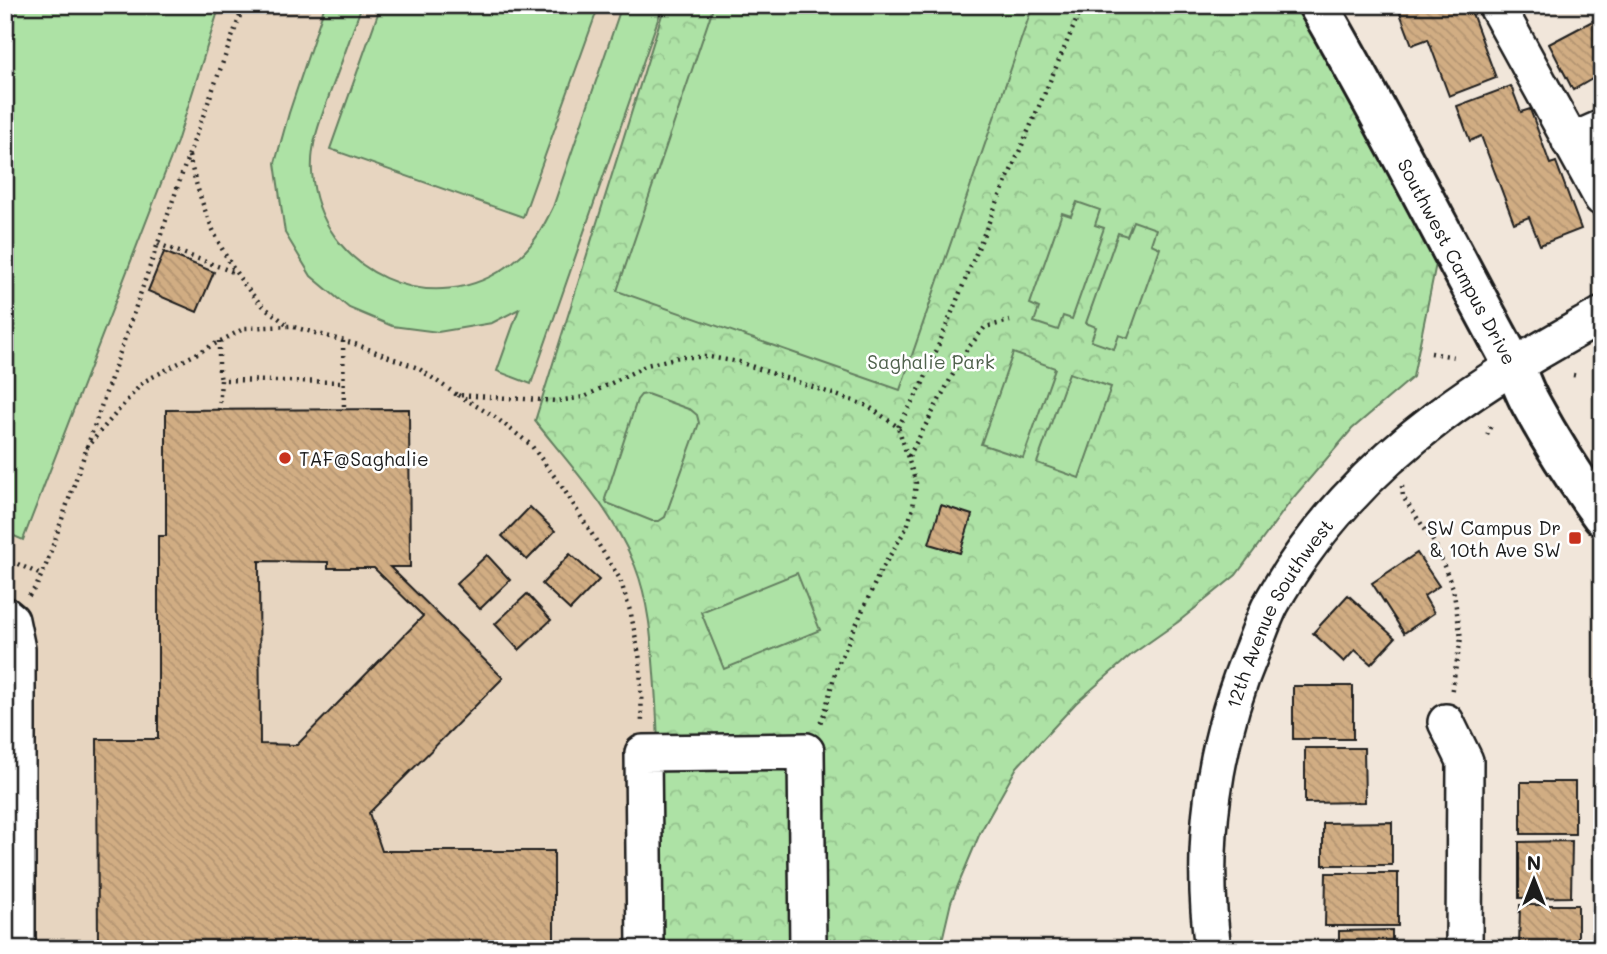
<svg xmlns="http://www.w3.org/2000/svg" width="1607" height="954" font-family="Mali,sans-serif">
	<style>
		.built { fill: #e7d5c0 }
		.park { fill: url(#park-crowns); stroke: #647f60; stroke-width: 2 }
		.garden { fill: #ade2a5; stroke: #647f60; stroke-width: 2 }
		.building { fill: url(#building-back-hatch); stroke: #1c1c1c; stroke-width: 2; fill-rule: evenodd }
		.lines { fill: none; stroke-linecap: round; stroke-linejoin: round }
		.minor-casing { stroke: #1c1c1c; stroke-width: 40 }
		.major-casing { stroke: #1c1c1c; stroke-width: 44 }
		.path { stroke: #1c1c1c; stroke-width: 4.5; stroke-dasharray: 2 5; stroke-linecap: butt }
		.minor { stroke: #fff; stroke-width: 35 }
		.major { stroke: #fff; stroke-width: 38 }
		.poi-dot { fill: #c8321e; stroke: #fff; stroke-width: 2.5 }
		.labels { text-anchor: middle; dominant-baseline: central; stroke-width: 5; stroke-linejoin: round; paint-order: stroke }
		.street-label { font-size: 19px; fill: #1c1c1c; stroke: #fff }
		.park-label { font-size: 19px; fill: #4f614c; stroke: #fff }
		.poi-label { font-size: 19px; fill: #1c1c1c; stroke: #fff; text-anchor: start }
	</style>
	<defs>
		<pattern id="park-crowns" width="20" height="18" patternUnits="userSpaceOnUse" patternTransform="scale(1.75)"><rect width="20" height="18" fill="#ade2a5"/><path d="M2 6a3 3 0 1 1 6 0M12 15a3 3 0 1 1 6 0" fill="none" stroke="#94c18d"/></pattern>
		<pattern id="building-back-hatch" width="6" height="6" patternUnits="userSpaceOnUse" patternTransform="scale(1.75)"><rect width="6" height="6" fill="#d1ad83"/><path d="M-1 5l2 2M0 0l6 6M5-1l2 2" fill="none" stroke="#b39471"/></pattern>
	</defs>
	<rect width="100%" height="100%" fill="#f1e6da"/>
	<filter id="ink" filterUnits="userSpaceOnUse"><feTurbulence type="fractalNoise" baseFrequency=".0143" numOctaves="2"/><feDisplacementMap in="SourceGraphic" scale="14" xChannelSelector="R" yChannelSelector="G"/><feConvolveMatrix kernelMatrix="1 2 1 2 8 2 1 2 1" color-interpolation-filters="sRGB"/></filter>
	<g filter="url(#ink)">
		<!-- built -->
		<path class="built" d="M 5,5 L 665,5 L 535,421 L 595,494 L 616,527 L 635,567 L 646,603 L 652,647 L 658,734 L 661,949 L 5,949 Z"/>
		<!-- park -->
		<path class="park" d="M 665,5 L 1318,5 L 1442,234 L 1413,377 L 1352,429 L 1293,498 L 1236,575 L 1178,622 L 1131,655 L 1076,703 L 1017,767 L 980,833 L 951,902 L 940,949 L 661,949 C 660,862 661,774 655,687 C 652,647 650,604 635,566 C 613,511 572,467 535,421 Z"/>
		<!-- garden -->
		<g class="garden">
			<path d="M 5,5 L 220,5 L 177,142 L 23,540 L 5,532 Z"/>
			<path d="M 325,5 L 362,5 C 352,32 343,59 333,85 C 323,113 310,142 312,172 C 319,272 434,325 513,262 C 532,248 543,228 553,207 L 622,5 L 663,5 L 531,384 L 497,371 L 519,309 L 492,323 L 438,332 L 392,326 L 349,308 L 311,276 L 285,233 L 275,163 L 289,113 Z"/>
			<path d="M 381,5 L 599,5 L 523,217 L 330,149 Z"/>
			<path d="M 714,5 L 1033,5 L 900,390 L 617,291 Z"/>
			<path d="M 1077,202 L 1100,210 L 1095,225 L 1104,228 L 1072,319 L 1063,316 L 1058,330 L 1034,322 L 1039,308 L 1030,304 L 1062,213 L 1071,216 Z"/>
			<path d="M 1133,221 L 1156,229 L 1151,244 L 1160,248 L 1128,338 L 1119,335 L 1114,349 L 1091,341 L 1096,327 L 1086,323 L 1118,233 L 1127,236 Z"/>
			<path d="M 1013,353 L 1055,368 L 1023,458 L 981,444 Z"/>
			<path d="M 1069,373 L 1111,387 L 1079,478 L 1037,463 Z"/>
			<path d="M 647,394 L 691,410 L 697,415 L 699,423 L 665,517 L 659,521 L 652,521 L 607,503 L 605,499 L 637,400 L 641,395 Z"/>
			<path d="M 797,573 L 820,630 L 724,669 L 701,612 Z"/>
		</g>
		<!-- building -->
		<g class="building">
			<path d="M 1397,5 L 1469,5 L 1496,78 L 1449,96 L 1428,39 L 1412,45 Z"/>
			<path d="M 1602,16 L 1602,80 L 1599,75 L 1573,90 L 1549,44 Z"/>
			<path d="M 1511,86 L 1521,112 L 1530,109 L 1550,164 L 1556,162 L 1581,229 L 1540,245 L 1529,217 L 1514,223 L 1481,136 L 1470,141 L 1457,106 Z"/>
			<path d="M 164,252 L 214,272 L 197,312 L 148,291 Z"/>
			<path d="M 409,409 L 410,567 L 390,567 L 503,678 L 369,813 L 382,851 L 554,851 L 554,949 L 98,949 L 97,739 L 158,739 L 158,536 L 166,536 L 166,410 ZM 259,561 L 328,562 L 328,568 L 374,568 L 423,616 L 297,745 L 260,744 Z"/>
			<path d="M 941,505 L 972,515 L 960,553 L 929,544 Z"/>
			<path d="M 530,507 L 555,531 L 527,560 L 502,536 Z"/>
			<path d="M 1417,553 L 1439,586 L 1424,596 L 1434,613 L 1404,633 L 1372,583 Z"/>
			<path d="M 570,554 L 599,580 L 570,610 L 542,584 Z"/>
			<path d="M 487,555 L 510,580 L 480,609 L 456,584 Z"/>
			<path d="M 527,594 L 551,620 L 519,650 L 495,624 Z"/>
			<path d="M 1348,595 L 1395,638 L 1371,664 L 1355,650 L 1344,662 L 1313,633 Z"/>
			<rect x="1293" y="686" width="60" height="53"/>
			<path d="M 1305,748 L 1364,748 L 1365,802 L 1305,803 Z"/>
			<rect x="1521" y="782" width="54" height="52"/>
			<path d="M 1392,822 L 1392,865 L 1323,865 L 1323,823 Z"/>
			<path d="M 1572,841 L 1571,897 L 1519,898 L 1519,842 Z"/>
			<path d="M 1326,873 L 1398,873 L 1398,926 L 1325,926 Z"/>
			<path d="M 1520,905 L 1578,905 L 1578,949 L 1519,949 Z"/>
			<path d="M 1392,930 L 1392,949 L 1339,949 L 1339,931 Z"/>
		</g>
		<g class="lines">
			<!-- minor casing -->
			<g class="minor-casing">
				<g id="minor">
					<path d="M 1496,5 L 1602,198"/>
					<path d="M 1570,142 L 1602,128"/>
					<path d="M 5,615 L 11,620 L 17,649 L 17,939 L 15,949"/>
					<path d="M 1446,722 L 1465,761 L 1464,949"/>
					<path d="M 645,949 L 643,753 L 806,751 L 808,949"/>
					<path id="s1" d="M 1213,949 C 1199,847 1213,742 1253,648 C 1259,633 1264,618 1271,604 C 1312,530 1373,466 1440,416 C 1491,377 1546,347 1602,315"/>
				</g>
			</g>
			<!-- major casing -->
			<g class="major-casing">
				<g id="major">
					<path id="s2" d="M 1318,5 C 1386,122 1446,242 1511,361 C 1519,375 1523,390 1531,404 C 1552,443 1576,480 1602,516"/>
				</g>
			</g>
			<!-- path -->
			<g class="path">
				<path d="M 189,156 C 201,208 222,262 259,302 C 268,311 279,318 289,326"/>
				<path d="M 158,244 L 236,273"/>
				<path d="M 219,341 L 219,371 L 221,380"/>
				<path d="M 343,341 L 344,409"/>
				<path d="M 1431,353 L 1455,357"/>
				<path d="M 1573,375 L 1578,376"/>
				<path d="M 458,395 L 495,417 L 531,445 L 563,488 L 620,579 L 631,614 L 640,660 L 642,724"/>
				<path d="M 219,410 L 221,380 L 344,382"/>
				<path d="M 898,427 L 923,383 L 993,212 L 1083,5"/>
				<path d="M 1487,435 L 1491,426"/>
				<path d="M 86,448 L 143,382 L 245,328 L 290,326 L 355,344 L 418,368 L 457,395 L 558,401 L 584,397 L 647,365 L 679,357 L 709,357 L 739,362 L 868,406 L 898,427 L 916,483 L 913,508 L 907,527 L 880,572 L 836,669 L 825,712 L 819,725"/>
				<path d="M 909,456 L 965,352 L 985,327 L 1010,321"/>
				<path d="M 1402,486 L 1403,497 L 1435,544 L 1453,588 L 1461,638 L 1451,694"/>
				<path d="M 5,558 L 41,575"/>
				<path d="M 29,596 L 37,585 L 46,565 L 189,154 L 244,5"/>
			</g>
			<!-- minor -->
			<use href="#minor" class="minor"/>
			<!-- major -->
			<use href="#major" class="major"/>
		</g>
	</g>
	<!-- markers -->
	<g class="poi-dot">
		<circle cx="285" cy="458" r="7"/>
		<rect x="1568" y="531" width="14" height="14" rx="3.5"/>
	</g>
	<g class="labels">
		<!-- street labels -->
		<g class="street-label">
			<text stroke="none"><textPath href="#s2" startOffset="292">Southwest Campus Drive</textPath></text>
			<text stroke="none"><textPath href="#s1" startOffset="350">12th Avenue Southwest</textPath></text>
		</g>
		<!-- park labels -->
		<g class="park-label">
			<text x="931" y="361">Saghalie Park</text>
		</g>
		<!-- poi labels -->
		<g class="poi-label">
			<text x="299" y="458">TAF@Saghalie</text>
			<text x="1561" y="527" text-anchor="end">SW Campus Dr<tspan x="1561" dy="22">&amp; 10th Ave SW</tspan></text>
		</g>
	</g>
	<!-- margin -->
	<rect width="1607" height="954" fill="none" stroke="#fff" stroke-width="28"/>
	<rect x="14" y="14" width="1579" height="926" fill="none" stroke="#1c1c1c" stroke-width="2.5" filter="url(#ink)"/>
	<!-- north arrow -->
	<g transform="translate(1534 880)" stroke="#ffffff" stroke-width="5" paint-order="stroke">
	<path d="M0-5L12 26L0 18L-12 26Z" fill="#1c1c1c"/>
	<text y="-10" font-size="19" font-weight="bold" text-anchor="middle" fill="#1c1c1c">N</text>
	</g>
</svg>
